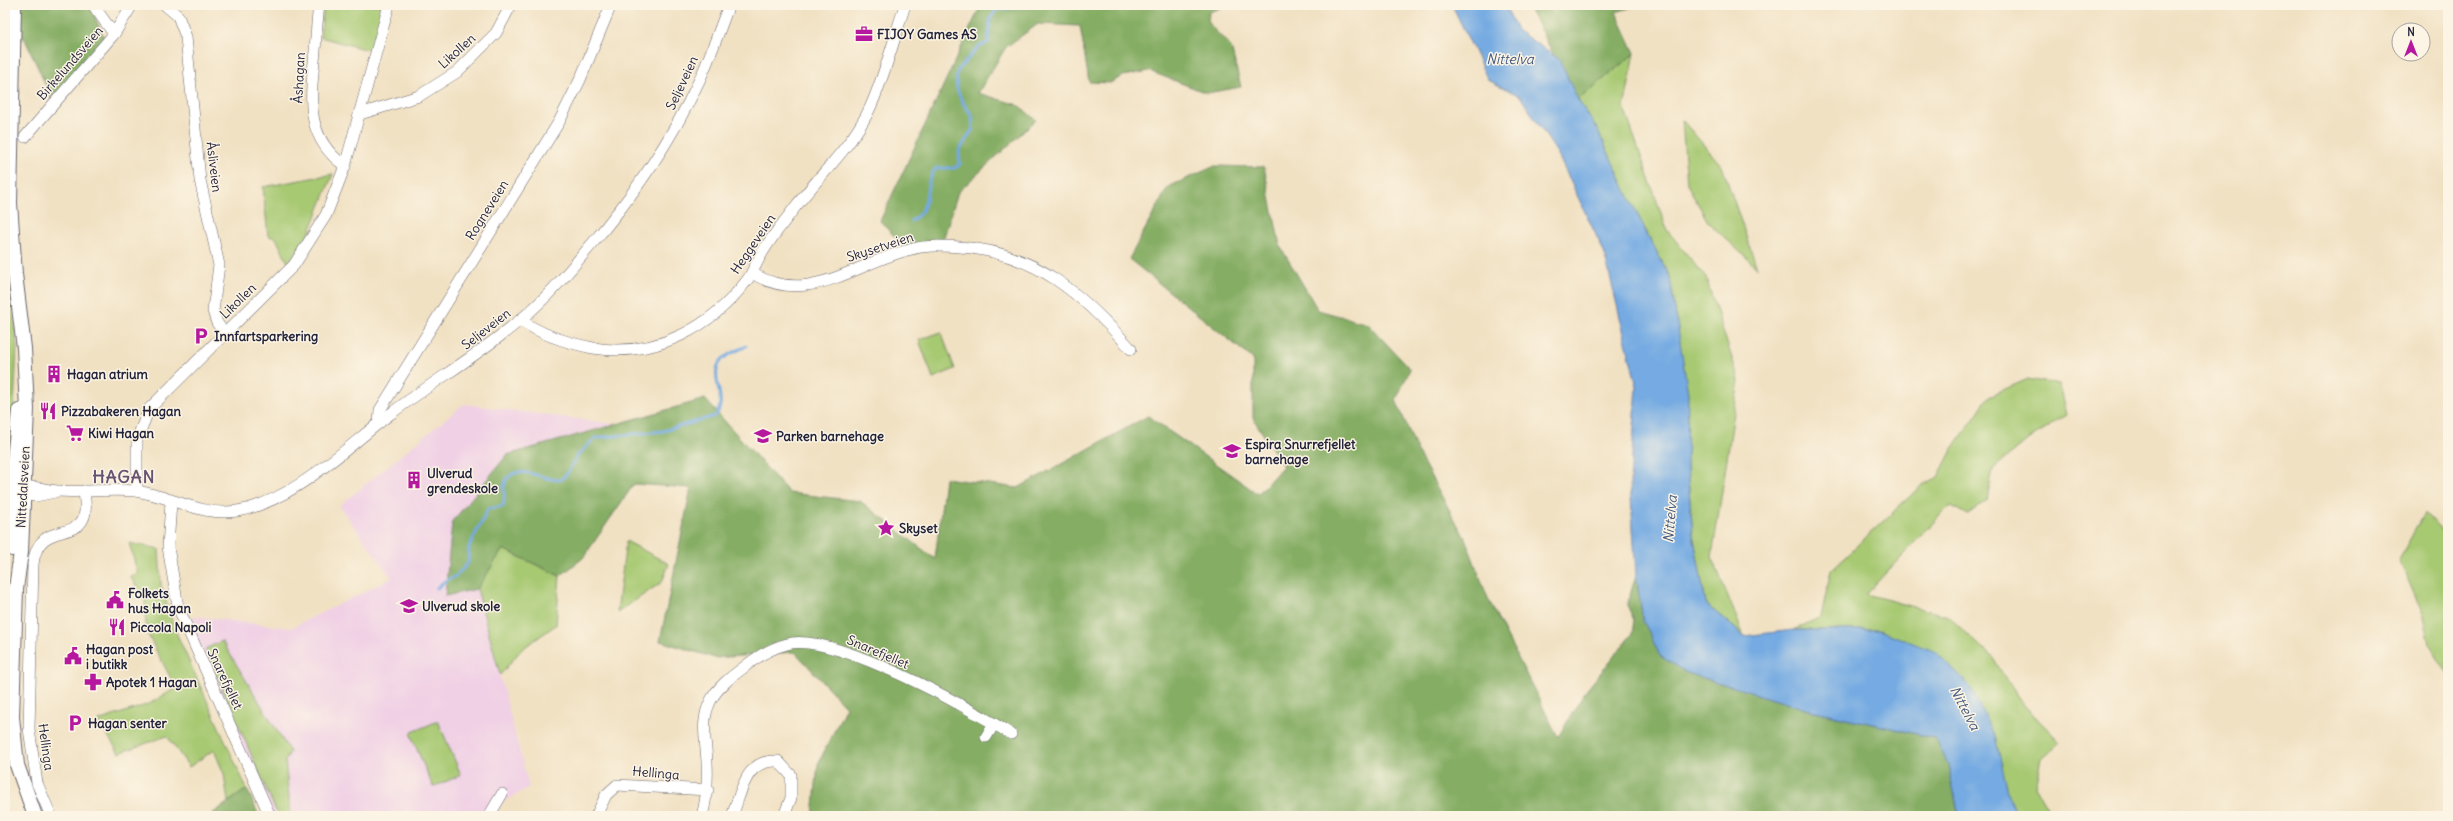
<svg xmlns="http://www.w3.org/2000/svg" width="2453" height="821" font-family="Delius,sans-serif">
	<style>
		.built { fill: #f0d0e5 }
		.green { fill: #a7c972; stroke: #647656 }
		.forest { fill: #85ad64; stroke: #546850 }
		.water { fill: #74aae2; stroke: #4b668e }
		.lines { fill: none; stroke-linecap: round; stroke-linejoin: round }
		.stream { stroke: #74aae2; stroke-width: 3 }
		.minor-casing { stroke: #6a656b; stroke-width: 12 }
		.major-casing { stroke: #6a656b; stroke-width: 16 }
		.minor { stroke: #fff; stroke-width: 11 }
		.major { stroke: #fff; stroke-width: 14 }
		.labels { text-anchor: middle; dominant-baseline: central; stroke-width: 3; stroke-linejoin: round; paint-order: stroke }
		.poi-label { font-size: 13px; font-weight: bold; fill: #22223b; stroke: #fcf5e5; text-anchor: start }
		.street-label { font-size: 13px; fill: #22223b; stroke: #fcf5e5 }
		.water-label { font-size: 14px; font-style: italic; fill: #43587e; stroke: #fcf5e5 }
		.district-label { font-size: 17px; font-weight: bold; letter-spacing: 1px; fill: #675273; stroke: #fcf5e5 }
	</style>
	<rect width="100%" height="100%" fill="#fcf5e5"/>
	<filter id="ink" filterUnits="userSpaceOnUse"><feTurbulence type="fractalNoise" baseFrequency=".025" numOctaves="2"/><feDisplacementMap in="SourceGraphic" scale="8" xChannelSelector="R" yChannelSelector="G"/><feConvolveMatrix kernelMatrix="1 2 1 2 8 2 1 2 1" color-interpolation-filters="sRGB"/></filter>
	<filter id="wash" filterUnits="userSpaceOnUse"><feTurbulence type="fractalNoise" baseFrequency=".012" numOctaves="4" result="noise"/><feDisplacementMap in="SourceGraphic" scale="16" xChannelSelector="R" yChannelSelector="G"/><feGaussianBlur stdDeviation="0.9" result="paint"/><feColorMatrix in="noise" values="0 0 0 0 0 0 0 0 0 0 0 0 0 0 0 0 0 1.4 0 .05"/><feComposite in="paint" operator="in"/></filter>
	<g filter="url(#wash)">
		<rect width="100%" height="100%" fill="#f1e1c3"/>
		<!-- built -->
		<path class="built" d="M 464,404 L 614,424 L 507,455 L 445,596 L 477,589 L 529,787 L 480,816 L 272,816 L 196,649 L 193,616 L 291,628 L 392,578 L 339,506 Z"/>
		<!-- green -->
		<g class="green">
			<path d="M 324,5 L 389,5 L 375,52 L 320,37 Z"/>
			<path d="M 1635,53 L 1624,108 L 1667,230 L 1706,278 L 1739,380 L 1712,557 L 1744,636 L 1706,604 L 1693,534 L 1670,277 L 1626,192 L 1603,141 L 1578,100 Z"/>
			<path d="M 1682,120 L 1722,166 L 1757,268 L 1708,222 L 1687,184 Z"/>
			<path d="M 333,174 L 309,234 L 288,263 L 276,238 L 268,236 L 263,187 Z"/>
			<path d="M 5,230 L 17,347 L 10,480 L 5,480 Z"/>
			<path d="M 941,332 L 955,369 L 933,378 L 919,340 Z"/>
			<path d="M 2028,379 L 2059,385 L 2066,415 L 2024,443 L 1993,469 L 1987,500 L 1967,515 L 1950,505 L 1866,594 L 1948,616 L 1992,657 L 2022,703 L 2060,742 L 2041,759 L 2035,786 L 2052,816 L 2018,816 L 2010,800 L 1879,630 L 1793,630 L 1821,617 L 1831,570 L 1923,484 L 1938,477 L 1952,450 L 1989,396 Z"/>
			<path d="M 2425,512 L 2448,537 L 2448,675 L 2430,644 L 2424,617 L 2399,559 Z"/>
			<path d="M 626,541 L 669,564 L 662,582 L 617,613 Z"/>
			<path d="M 129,543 L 159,549 L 161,585 L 174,628 L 247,789 L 228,802 L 224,774 L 214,750 L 189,767 L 167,736 L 119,753 L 98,721 L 149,704 L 176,688 L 146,631 L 145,599 L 130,576 L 138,574 Z"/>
			<path d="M 503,549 L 560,576 L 556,625 L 522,649 L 500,675 L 477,589 Z"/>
			<path d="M 222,641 L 290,752 L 285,761 L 291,816 L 278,816 L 205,649 Z"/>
			<path d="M 438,721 L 461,775 L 433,787 L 410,733 Z"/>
		</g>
		<!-- forest -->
		<g class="forest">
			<path d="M 5,5 L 90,5 L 104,38 L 53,101 L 24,37 L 5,57 Z"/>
			<path d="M 981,5 L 1229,5 L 1209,12 L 1208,23 L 1231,47 L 1241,87 L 1207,93 L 1149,71 L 1123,76 L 1110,83 L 1089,82 L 1080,26 L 1038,24 L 1006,47 L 978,93 L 1018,105 L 1036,120 L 958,192 L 943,240 L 912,255 L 880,221 Z"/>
			<path d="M 1527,5 L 1639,5 L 1616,12 L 1635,53 L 1578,100 Z"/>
			<path d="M 1215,166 L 1264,167 L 1280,246 L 1318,310 L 1368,324 L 1410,369 L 1396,400 L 1419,455 L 1465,538 L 1489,601 L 1558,737 L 1585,692 L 1632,634 L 1634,620 L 1627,605 L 1636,575 L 1643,620 L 1806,709 L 1935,738 L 1948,764 L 1959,816 L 813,816 L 818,764 L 846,707 L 795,652 L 715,658 L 660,641 L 691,488 L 634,484 L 583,558 L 560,576 L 503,549 L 477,589 L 445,596 L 452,522 L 507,455 L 705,399 L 789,493 L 860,501 L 935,559 L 945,478 L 1018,488 L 1148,416 L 1258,494 L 1283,466 L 1253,418 L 1253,359 L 1129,259 L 1168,187 Z"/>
			<path d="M 247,789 L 259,816 L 209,816 Z"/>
		</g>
		<!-- water -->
		<path class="water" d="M 1452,5 L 1505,5 L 1517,30 L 1559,59 L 1578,100 L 1596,127 L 1645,230 L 1670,277 L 1688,393 L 1687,469 L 1693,534 L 1706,604 L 1744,636 L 1793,630 L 1879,630 L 1936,652 L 1970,687 L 1995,736 L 2010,800 L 2018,816 L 1959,816 L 1948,764 L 1935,738 L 1806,709 L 1687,673 L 1660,656 L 1643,620 L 1636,575 L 1630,482 L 1637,387 L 1604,252 L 1557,153 L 1520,96 L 1488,80 Z"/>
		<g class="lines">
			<!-- stream -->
			<g class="stream">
				<path d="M 911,221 C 935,205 920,189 936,168 L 955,168 L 960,164 L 959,151 L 973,129 L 972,115 C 962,104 952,86 958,70 L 979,46 L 988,43 L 990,19 L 996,10 L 1027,5"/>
				<path d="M 437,588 L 445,581 L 456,576 L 468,563 L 469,547 L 488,509 L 503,506 C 506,498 502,487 506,480 C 518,462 544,481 560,480 L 567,474 L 577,456 L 595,438 L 663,431 L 715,416 C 729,401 709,378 720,362 C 725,354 738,351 746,346"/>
			</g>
		</g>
	</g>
	<g filter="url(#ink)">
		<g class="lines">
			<!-- minor casing -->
			<g class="minor-casing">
				<g id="minor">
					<path d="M 93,5 L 114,34"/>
					<path d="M 165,5 L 178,16 L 186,37 L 200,180 L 219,265 L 213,311 L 217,323 L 225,334"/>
					<path d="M 319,5 C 317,20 316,36 315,51 C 311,96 303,136 345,166"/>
					<path d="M 360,114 L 419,96 L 457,72 L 496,33 L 511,5"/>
					<path d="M 25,137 L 114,34 L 132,5"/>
					<path d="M 752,273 C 808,308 856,262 912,249 C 927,245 944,246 960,247 C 1036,252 1083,295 1131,349"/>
					<path d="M 521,320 C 541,335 568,343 593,348 C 656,358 711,328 748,279 C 754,270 758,259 764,250 C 773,235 785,221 796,206 C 821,174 853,145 870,108 C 885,75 894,39 905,5"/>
					<path d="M 379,423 L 380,410 L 559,122 L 580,80 L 611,5"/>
					<path d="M 16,489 C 31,484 44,490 58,491 C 84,493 109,488 135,491 C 170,495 200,517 237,511 C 292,502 346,448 389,415 C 432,382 479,355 520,320 C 545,300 566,275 586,251 C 631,199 670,144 699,81 C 711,56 719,30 729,5"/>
					<path d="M 137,491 L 137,439 L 149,409 L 294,265 L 326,215 L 345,166 L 389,5"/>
					<path d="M 17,494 L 36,496 L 55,492"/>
					<path d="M 171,502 L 168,547 L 178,607 L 270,816"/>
					<path d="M 986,737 L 994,724"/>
					<path d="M 51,816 L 37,783 L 29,729 L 33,564 C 38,522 73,540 83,519 C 87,511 85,500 84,491"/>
					<path d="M 489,816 L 502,794"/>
					<path d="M 596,816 L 606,795 L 617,785 L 708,790"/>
					<path d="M 702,816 C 707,798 708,781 707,762 C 706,740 700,721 711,700 C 718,687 731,677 743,668 C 755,658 772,648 787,644 C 832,631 971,709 1011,734"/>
					<path d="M 732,816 C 742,791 745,759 778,761 L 791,775 L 791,798 L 784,816"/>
				</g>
			</g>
			<!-- major casing -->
			<g class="major-casing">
				<g id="major">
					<path d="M 14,5 L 10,203 L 15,274 L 24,348 L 27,409 L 21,552 L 16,589 L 12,717 L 17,765 L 35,816"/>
					<path d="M 12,549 L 13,470 L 19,411"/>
				</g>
			</g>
			<!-- minor -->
			<use href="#minor" class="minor"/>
			<!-- major -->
			<use href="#major" class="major"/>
		</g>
	</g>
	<!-- icons -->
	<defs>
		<g id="office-bare" transform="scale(1.38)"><path d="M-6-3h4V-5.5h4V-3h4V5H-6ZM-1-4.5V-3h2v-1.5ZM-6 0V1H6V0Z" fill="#b5179e" stroke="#fcf5e5" stroke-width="2.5" paint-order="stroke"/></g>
		<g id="parking-bare" transform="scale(1.38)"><path d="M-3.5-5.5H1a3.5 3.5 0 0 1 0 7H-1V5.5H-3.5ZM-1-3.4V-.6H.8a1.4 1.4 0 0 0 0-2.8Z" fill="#b5179e" stroke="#fcf5e5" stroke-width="2.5" paint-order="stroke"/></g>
		<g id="building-bare" transform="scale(1.38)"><path d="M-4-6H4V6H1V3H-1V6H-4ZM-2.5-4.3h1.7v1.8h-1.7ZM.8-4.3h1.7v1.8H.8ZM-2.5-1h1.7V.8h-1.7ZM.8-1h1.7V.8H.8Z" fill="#b5179e" stroke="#fcf5e5" stroke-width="2.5" paint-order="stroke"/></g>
		<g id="restaurant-bare" transform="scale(1.38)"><path d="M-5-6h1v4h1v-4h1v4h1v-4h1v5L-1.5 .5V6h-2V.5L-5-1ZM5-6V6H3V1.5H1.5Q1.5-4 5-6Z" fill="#b5179e" stroke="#fcf5e5" stroke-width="2.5" paint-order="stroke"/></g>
		<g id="supermarket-bare" transform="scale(1.38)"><path d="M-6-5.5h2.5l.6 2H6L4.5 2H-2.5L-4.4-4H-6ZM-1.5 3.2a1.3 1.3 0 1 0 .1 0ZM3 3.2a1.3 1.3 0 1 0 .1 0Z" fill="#b5179e" stroke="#fcf5e5" stroke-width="2.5" paint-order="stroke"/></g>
		<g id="school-bare" transform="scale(1.38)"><path d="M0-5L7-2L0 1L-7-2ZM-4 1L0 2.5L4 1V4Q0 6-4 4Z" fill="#b5179e" stroke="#fcf5e5" stroke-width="2.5" paint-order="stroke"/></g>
		<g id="sight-bare" transform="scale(1.38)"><path d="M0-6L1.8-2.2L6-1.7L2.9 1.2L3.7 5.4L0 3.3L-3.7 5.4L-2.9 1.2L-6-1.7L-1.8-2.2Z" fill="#b5179e" stroke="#fcf5e5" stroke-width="2.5" paint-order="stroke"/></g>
		<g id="civic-bare" transform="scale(1.38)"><path d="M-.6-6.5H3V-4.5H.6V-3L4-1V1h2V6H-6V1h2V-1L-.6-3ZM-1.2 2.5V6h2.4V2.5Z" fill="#b5179e" stroke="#fcf5e5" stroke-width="2.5" paint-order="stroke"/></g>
		<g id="pharmacy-bare" transform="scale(1.38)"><path d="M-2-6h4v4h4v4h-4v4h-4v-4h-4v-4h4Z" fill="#b5179e" stroke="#fcf5e5" stroke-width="2.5" paint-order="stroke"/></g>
	</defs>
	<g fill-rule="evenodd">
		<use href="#office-bare" x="864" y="34"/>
		<use href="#parking-bare" x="201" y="336"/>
		<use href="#building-bare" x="54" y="374"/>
		<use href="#restaurant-bare" x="48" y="411"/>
		<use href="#supermarket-bare" x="75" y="433"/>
		<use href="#school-bare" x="763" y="436"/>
		<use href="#school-bare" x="1232" y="451"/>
		<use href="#building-bare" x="414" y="480"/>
		<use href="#sight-bare" x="886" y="528"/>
		<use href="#civic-bare" x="115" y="600"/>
		<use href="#school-bare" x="409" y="606"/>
		<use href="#restaurant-bare" x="117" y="627"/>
		<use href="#civic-bare" x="73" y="656"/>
		<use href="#pharmacy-bare" x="93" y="682"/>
		<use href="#parking-bare" x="75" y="723"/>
	</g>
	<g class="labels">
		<!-- poi labels -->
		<g class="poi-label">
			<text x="877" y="34">FIJOY Games AS</text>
			<text x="214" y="336">Innfartsparkering</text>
			<text x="67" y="374">Hagan atrium</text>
			<text x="61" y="411">Pizzabakeren Hagan</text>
			<text x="88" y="433">Kiwi Hagan</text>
			<text x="776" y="436">Parken barnehage</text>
			<text x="1245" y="444">Espira Snurrefjellet<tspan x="1245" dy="15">barnehage</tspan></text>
			<text x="427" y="473">Ulverud<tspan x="427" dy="15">grendeskole</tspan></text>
			<text x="899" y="528">Skyset</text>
			<text x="128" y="593">Folkets<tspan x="128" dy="15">hus Hagan</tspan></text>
			<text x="422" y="606">Ulverud skole</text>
			<text x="130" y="627">Piccola Napoli</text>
			<text x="86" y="649">Hagan post<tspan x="86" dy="15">i butikk</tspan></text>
			<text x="106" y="682">Apotek 1 Hagan</text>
			<text x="88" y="723">Hagan senter</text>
		</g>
		<!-- street labels -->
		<g class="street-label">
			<text transform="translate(457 51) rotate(-42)">Likollen</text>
			<text transform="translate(70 63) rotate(-49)">Birkelundsveien</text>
			<text transform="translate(299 78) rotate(-87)">Åshagan</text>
			<text transform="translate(682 83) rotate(-65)">Seljeveien</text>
			<text transform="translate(214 167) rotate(83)">Åsliveien</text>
			<text transform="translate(487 210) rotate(-58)">Rogneveien</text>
			<text transform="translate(753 244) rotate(-56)">Heggeveien</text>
			<text transform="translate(880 247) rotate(-18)">Skysetveien</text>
			<text transform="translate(238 301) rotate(-44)">Likollen</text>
			<text transform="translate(486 329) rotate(-38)">Seljeveien</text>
			<text transform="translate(23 487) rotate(-87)">Nittedalsveien</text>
			<text transform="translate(878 652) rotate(23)">Snarefjellet</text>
			<text transform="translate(225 679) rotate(65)">Snarefjellet</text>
			<text transform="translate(46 747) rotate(82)">Hellinga</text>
			<text transform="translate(656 773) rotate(5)">Hellinga</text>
		</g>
		<!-- water labels -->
		<g class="water-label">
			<text x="1510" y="59">Nittelva</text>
			<text transform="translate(1670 519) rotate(-85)">Nittelva</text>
			<text transform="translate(1965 708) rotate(62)">Nittelva</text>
		</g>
		<!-- district labels -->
		<g class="district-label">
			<text x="124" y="477">HAGAN</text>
		</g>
	</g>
	<!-- margin -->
	<rect width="2453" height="821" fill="none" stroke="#fcf5e5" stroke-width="20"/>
	<!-- north arrow -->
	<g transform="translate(2411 42)"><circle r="19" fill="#fcf5e5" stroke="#a5a1a1"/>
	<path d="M0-3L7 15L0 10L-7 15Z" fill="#b5179e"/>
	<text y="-6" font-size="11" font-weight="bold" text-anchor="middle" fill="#22223b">N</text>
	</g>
</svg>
